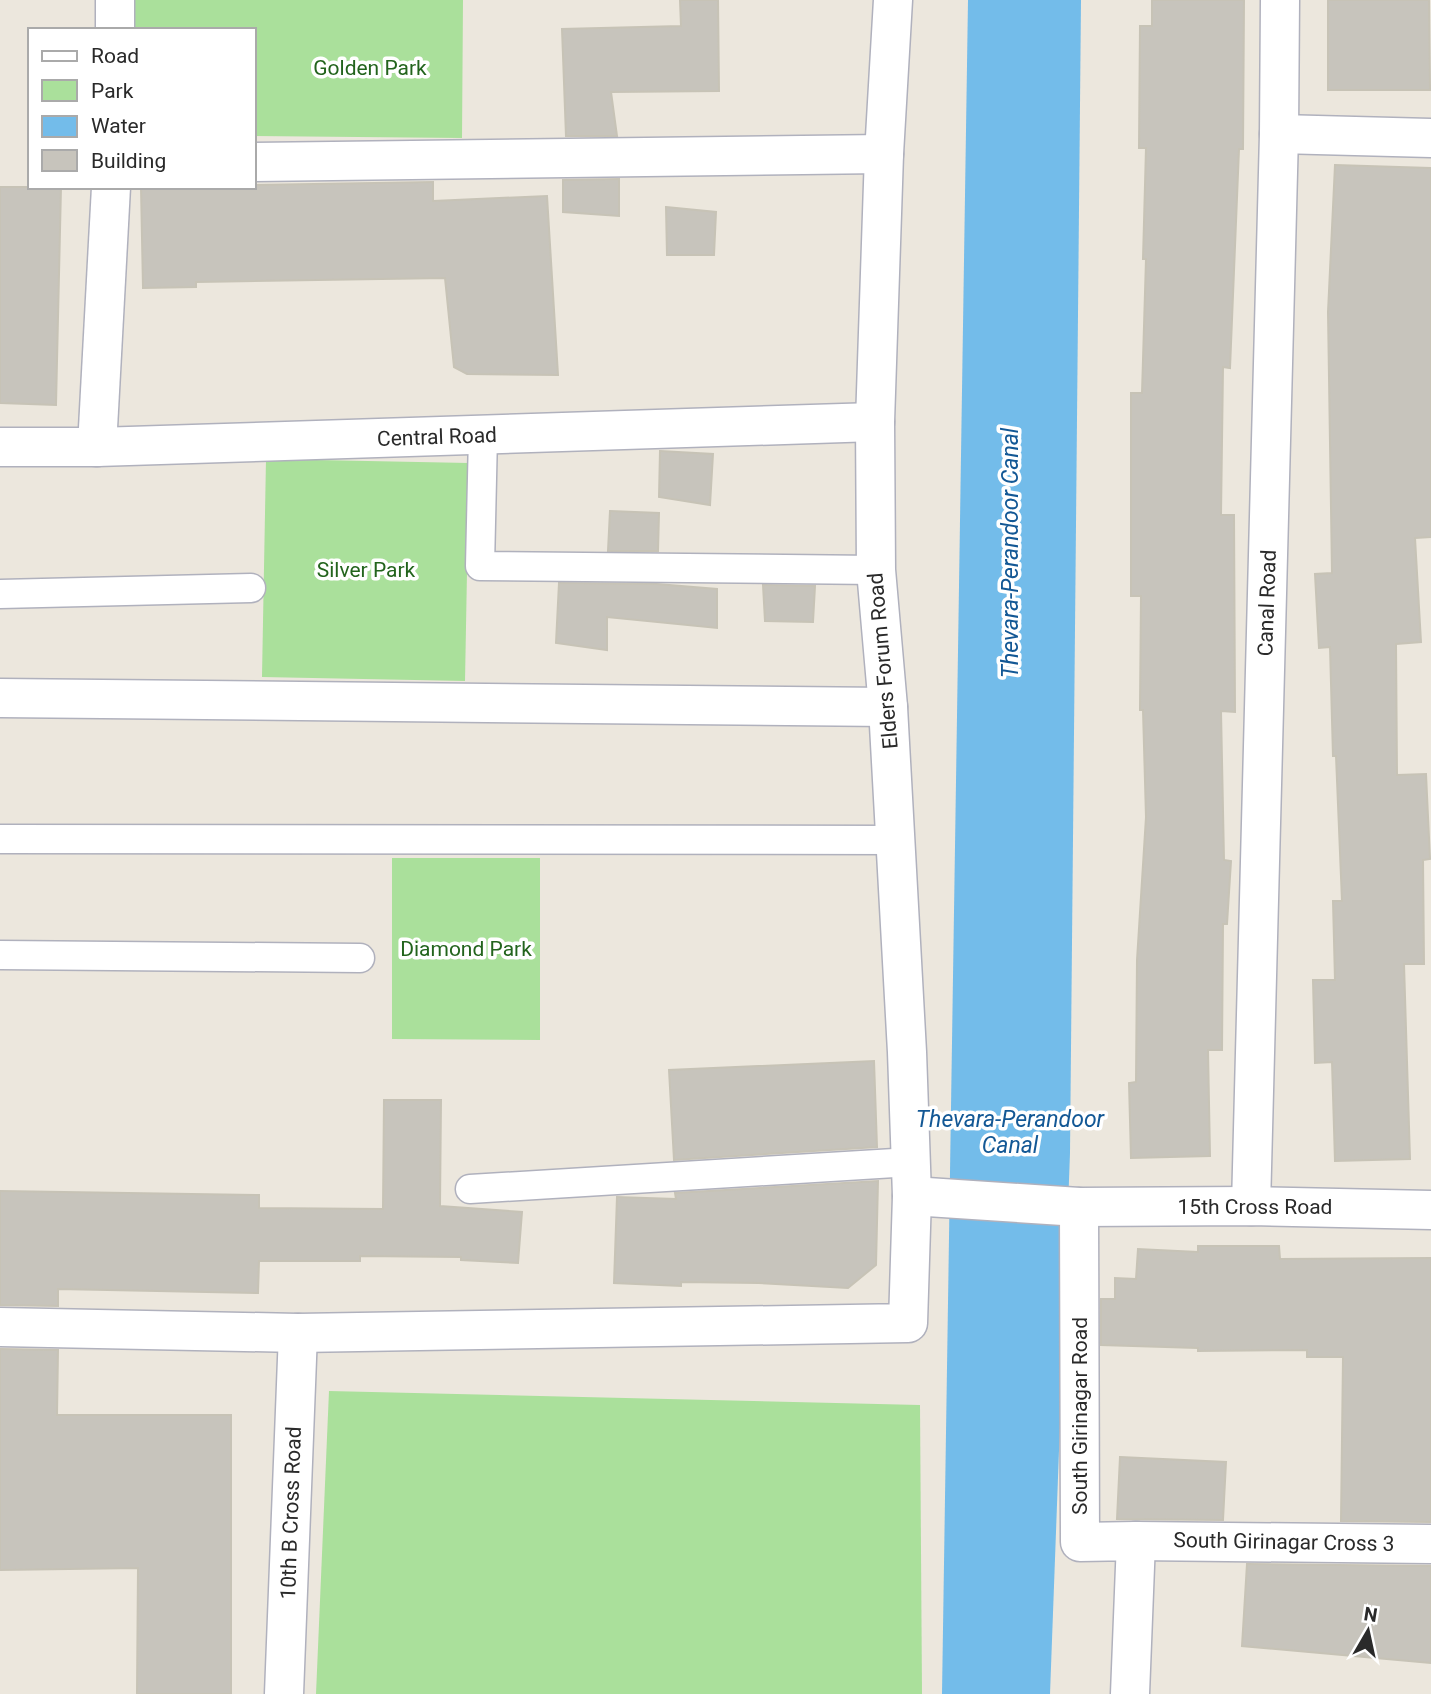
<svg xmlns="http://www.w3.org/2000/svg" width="1431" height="1694" font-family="Roboto,sans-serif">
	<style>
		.green { fill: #aae09b }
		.water { fill: #73bcea }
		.building { fill: #c7c4bc; stroke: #c7c3b6; stroke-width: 2 }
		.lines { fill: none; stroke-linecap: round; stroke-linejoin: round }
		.service-casing { stroke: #b0b1bd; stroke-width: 31 }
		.minor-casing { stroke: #b0b1bd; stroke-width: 41 }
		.service { stroke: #fff; stroke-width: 28 }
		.minor { stroke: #fff; stroke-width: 38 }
		.labels { text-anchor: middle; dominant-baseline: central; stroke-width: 7; stroke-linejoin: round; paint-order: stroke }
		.park-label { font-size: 21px; fill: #23641d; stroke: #fff }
		.street-label { font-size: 21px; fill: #2a2a2a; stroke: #fff }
		.water-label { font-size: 23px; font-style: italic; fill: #135895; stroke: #fff }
	</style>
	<rect width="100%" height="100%" fill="#ece7dd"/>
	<!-- green -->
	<g class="green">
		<path d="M 135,0 L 463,0 L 462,138 L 254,136 L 254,30 L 135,30 Z"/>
		<path d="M 266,459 L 469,463 L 465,681 L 262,677 Z"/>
		<path d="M 392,858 L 540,858 L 540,1040 L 392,1039 Z"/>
		<path d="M 329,1391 L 920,1405 L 922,1694 L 316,1694 Z"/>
	</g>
	<!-- water -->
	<path class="water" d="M 968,0 L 1081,0 L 1070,1153 L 1050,1694 L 942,1694 Z"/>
	<!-- building -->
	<g class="building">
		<path d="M 680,0 L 718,0 L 719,91 L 611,92 L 617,136 L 566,136 L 562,29 L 681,26 Z"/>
		<path d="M 1152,0 L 1244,0 L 1243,149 L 1239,149 L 1230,368 L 1223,367 L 1221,515 L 1234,515 L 1235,712 L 1221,711 L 1224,860 L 1231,861 L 1227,924 L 1223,924 L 1222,1050 L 1208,1050 L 1210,1156 L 1131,1158 L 1129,1083 L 1136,1082 L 1137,960 L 1146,817 L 1143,710 L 1140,710 L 1141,596 L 1131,596 L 1131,393 L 1142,393 L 1146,259 L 1143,259 L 1146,148 L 1139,148 L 1140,26 L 1152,26 Z"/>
		<path d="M 1328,0 L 1429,0 L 1430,90 L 1328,90 Z"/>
		<path d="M 1335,165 L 1431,168 L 1431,537 L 1415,538 L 1421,642 L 1396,644 L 1397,775 L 1426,774 L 1430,859 L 1423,860 L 1424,964 L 1404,964 L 1410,1159 L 1335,1161 L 1332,1062 L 1315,1063 L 1313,980 L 1335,980 L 1333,901 L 1342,901 L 1336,756 L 1333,756 L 1330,647 L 1319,648 L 1315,574 L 1332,573 L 1328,312 Z"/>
		<path d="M 619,179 L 619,216 L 563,212 L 563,180 Z"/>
		<path d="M 433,182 L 433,201 L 547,196 L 558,375 L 467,374 L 454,367 L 445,278 L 196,282 L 196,287 L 143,288 L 141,187 Z"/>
		<path d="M 0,187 L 61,187 L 56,405 L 0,403 Z"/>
		<path d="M 666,207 L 716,212 L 714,255 L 667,255 Z"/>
		<path d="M 660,451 L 713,454 L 710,505 L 659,497 Z"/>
		<path d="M 610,511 L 659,513 L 658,551 L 608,551 Z"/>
		<path d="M 559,583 L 657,584 L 717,589 L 717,628 L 607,617 L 607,650 L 556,643 Z"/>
		<path d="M 763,585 L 815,586 L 813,622 L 765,621 Z"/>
		<path d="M 874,1061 L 877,1147 L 674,1160 L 669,1070 Z"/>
		<path d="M 384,1100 L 441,1100 L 440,1206 L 522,1212 L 518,1263 L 461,1260 L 461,1257 L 360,1256 L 360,1261 L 259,1261 L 258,1293 L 58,1289 L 58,1306 L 0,1305 L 0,1191 L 259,1195 L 259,1208 L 383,1209 Z"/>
		<path d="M 878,1181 L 876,1265 L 848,1288 L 759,1283 L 681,1282 L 681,1286 L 614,1283 L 617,1197 L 676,1199 L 675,1193 Z"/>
		<path d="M 1198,1246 L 1279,1246 L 1280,1259 L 1431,1258 L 1431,1522 L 1341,1521 L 1343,1357 L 1307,1357 L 1307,1350 L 1198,1351 L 1198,1348 L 1101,1345 L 1101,1299 L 1115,1299 L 1115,1278 L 1136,1279 L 1138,1249 L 1198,1252 Z"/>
		<path d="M 0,1349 L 58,1350 L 57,1415 L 231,1415 L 231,1694 L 137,1694 L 138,1568 L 0,1570 Z"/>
		<path d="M 1120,1457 L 1226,1462 L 1223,1520 L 1117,1519 Z"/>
		<path d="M 1247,1564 L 1431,1566 L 1431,1663 L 1242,1646 Z"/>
	</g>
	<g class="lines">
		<!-- service casing -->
		<g class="service-casing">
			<g id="service">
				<path d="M 483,435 L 480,566 L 876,570"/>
				<path d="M 0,594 L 251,588"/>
				<path d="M 0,839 L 896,840"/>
				<path d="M 0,955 L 360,958"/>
				<path d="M 470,1189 L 911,1162"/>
			</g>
		</g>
		<!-- minor casing -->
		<g class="minor-casing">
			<g id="minor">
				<path d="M 115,30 L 115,0"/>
				<path d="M 1279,134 L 1431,138"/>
				<path d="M 254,162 L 884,154"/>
				<path d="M 0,447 L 97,447 L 875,422"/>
				<path d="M 97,447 L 111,187"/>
				<path d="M 0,698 L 888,707"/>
				<path d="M 912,1196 L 1079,1207 L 1251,1206 L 1431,1210"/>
				<path d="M 1251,1206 L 1279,134 L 1280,0"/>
				<path d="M 1079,1207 L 1080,1542 L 1136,1541 L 1130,1694"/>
				<path d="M 0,1327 L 298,1333 L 908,1323 L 912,1196 L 907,1052 L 888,707 L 876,570 L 875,422 L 884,154 L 893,0"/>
				<path d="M 1136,1541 L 1431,1544"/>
				<path d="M 284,1694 L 298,1333"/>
			</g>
		</g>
		<!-- service -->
		<use href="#service" class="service"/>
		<!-- minor -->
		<use href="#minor" class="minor"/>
	</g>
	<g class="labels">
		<!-- park labels -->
		<g class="park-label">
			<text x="370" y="68">Golden Park</text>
			<text x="366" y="570">Silver Park</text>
			<text x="466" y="949">Diamond Park</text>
		</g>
		<!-- street labels -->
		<g class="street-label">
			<text transform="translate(437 437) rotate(-2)">Central Road</text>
			<text transform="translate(1267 603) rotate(-88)">Canal Road</text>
			<text transform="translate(883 661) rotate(-95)">Elders Forum Road</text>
			<text x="1255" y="1207">15th Cross Road</text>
			<text transform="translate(1080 1416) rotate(-90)">South Girinagar Road</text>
			<text transform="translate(291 1513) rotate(-88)">10th B Cross Road</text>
			<text transform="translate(1284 1542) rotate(1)">South Girinagar Cross 3</text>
		</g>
		<!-- water labels -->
		<g class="water-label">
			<text transform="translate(1010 553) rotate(-90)">Thevara-Perandoor Canal</text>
			<text x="1010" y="1119">Thevara-Perandoor<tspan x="1010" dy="26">Canal</tspan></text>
		</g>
	</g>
	<!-- legend -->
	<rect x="28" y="28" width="228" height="161" fill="#ffffff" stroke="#aaaaaa" stroke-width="2"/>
	<rect x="42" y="51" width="35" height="10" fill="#ffffff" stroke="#aaaaaa" stroke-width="2"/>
	<text x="91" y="63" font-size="21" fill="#2a2a2a">Road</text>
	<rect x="42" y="80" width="35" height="21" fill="#aae09b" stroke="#aaaaaa" stroke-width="2"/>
	<text x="91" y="98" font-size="21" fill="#2a2a2a">Park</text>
	<rect x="42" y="116" width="35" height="21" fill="#73bcea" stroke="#aaaaaa" stroke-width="2"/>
	<text x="91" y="133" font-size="21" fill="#2a2a2a">Water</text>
	<rect x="42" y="150" width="35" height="21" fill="#c7c4bc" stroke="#aaaaaa" stroke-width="2"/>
	<text x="91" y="168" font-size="21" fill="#2a2a2a">Building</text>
	<!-- north arrow -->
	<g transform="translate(1368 1631) rotate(9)" stroke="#ffffff" stroke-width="5" paint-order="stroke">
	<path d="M0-5L12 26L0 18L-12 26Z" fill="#2a2a2a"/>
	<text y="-10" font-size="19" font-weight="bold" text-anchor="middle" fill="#2a2a2a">N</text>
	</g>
</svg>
